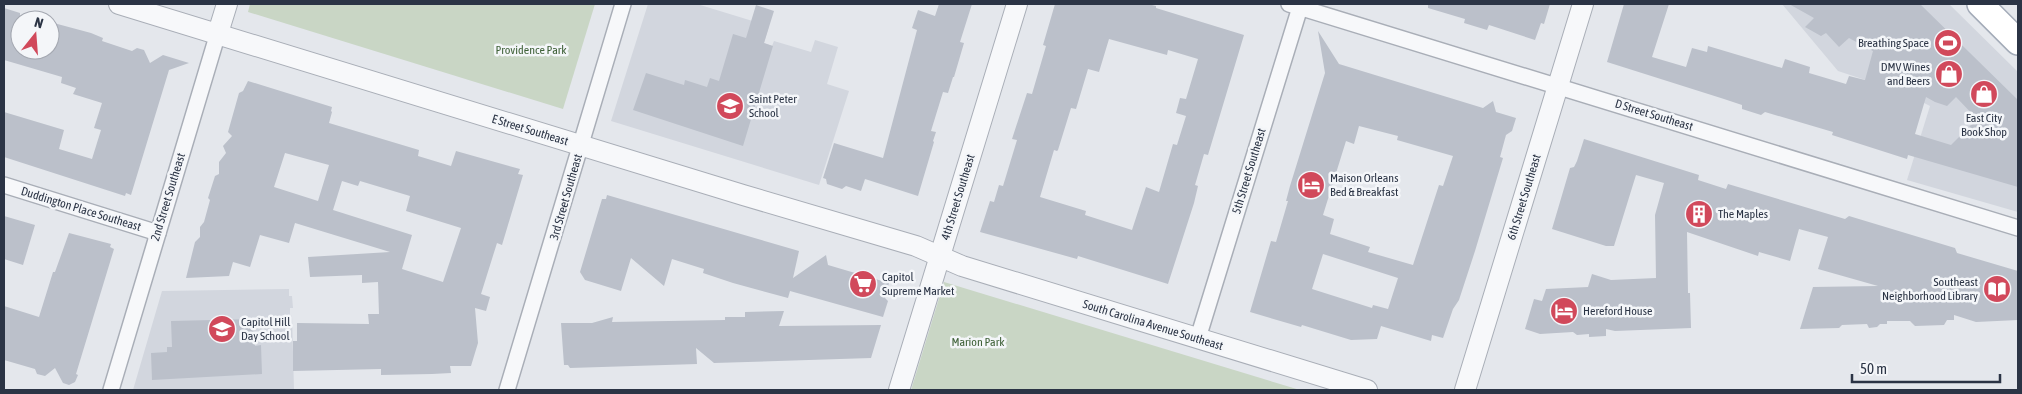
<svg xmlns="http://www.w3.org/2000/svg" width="2022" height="394" font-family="'Asap Condensed',sans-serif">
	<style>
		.built { fill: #d2d6de }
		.green { fill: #c9d6c5 }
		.building { fill: #bbc0ca; fill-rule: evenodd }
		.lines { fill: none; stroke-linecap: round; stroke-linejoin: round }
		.minor-casing { stroke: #a9aeb7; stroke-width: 18 }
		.tertiary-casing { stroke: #a9aeb7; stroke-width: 22 }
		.primary-casing { stroke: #a3abb8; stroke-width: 28 }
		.minor { stroke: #f7f8fa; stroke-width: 15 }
		.tertiary { stroke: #f7f8fa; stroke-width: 20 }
		.primary { stroke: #fff; stroke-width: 25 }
		.labels { text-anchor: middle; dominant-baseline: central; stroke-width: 5; stroke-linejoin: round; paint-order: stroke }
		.poi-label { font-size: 12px; fill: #2b3445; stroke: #f4f6f9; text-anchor: start }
		.park-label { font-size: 12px; fill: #3f6138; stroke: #f4f6f9 }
		.street-label { font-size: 12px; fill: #2b3445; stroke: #f4f6f9 }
	</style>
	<rect width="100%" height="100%" fill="#e4e7ec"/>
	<!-- built -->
	<g class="built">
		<path d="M 648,4 L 697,4 L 769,26 L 764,43 L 772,46 L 774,41 L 811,52 L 815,40 L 838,47 L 827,84 L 849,91 L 819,185 L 611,121 Z"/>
		<path d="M 1782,4 L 1949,4 L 2018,72 L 2018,212 L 1907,180 L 1930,106 L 1902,92 L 1838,71 Z"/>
		<path d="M 289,289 L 289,296 L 292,296 L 293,308 L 290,308 L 290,315 L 292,316 L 294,390 L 133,390 L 162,291 Z"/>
	</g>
	<!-- green -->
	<g class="green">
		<path d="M 250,4 L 595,4 L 563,109 L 248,12 Z"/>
		<path d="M 944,282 L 1300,390 L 911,390 Z"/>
	</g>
	<!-- building -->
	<g class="building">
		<path d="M 939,4 L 972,4 L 960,42 L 964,43 L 954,77 L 953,77 L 948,93 L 943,92 L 931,131 L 936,132 L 933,141 L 934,142 L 918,196 L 865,179 L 861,191 L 846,186 L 842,189 L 827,184 L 826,179 L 823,178 L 834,143 L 883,158 L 917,30 L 912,28 L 918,10 L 935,16 Z"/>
		<path d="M 1055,4 L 1148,4 L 1156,6 L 1156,8 L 1244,35 L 1208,155 L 1204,154 L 1195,185 L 1198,186 L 1194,203 L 1168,284 L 1078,256 L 1077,259 L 980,232 L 990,201 L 994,202 L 999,185 L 1003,186 L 1017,140 L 1012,139 L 1027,93 L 1032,94 L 1046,46 L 1043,45 ZM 1109,39 L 1167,55 L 1168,50 L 1198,59 L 1186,99 L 1180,98 L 1176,113 L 1186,116 L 1177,145 L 1173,144 L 1159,192 L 1146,187 L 1132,230 L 1085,215 L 1086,211 L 1040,197 L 1054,150 L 1057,151 L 1058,150 L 1071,108 L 1076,109 L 1088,69 L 1099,72 Z"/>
		<path d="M 1428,4 L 1550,4 L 1544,24 L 1541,23 L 1535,40 L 1489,25 L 1487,30 L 1464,23 L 1465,19 L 1428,8 Z"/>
		<path d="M 1624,4 L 1669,4 L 1652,57 L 1686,67 L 1692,48 L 1707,52 L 1708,46 L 1782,68 L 1785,59 L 1810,67 L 1809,73 L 1846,84 L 1849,76 L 1865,80 L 1873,51 L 1849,38 L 1839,47 L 1826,33 L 1821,36 L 1805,27 L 1814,18 L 1789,4 L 1920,4 L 2018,100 L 2018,187 L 1908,155 L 1907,159 L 1832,135 L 1833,132 L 1765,112 L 1761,115 L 1742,109 L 1742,105 L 1724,99 L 1607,62 ZM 1926,97 L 1935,102 L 1947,106 L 1956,97 L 1977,119 L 1951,145 L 1915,134 Z"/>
		<path d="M 756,5 L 774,11 L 764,43 L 773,46 L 743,146 L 633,110 L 646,73 L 684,85 L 685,80 L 707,87 L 710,78 L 719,81 L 733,34 L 746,38 Z"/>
		<path d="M 4,8 L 20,13 L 20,50 L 50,50 L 50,22 L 91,33 L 103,38 L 102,41 L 132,51 L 137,48 L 144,50 L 150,63 L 163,55 L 189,63 L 169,70 L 131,195 L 126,193 L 125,196 L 4,157 L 4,112 L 64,130 L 59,149 L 92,159 L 101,130 L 94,128 L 102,103 L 73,94 L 76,88 L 61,83 L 62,77 L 4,60 Z"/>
		<path d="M 1318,31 L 1339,64 L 1483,108 L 1493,101 L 1496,112 L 1516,118 L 1512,131 L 1506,135 L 1500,157 L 1503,158 L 1475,251 L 1459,300 L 1453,309 L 1443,338 L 1432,335 L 1431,341 L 1381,326 L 1377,339 L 1351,340 L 1302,325 L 1301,327 L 1250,312 L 1271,241 L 1276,242 L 1288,201 L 1286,201 L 1290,186 L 1325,73 ZM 1359,126 L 1398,136 L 1397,140 L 1453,156 L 1443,186 L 1439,185 L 1413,265 L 1368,252 L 1370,247 L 1330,234 L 1334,219 L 1323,215 L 1346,141 L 1354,144 ZM 1323,254 L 1398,278 L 1388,309 L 1373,305 L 1372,308 L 1312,289 Z"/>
		<path d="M 248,81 L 332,107 L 331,111 L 332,112 L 329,123 L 419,150 L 418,156 L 451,166 L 456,151 L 520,169 L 518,174 L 523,175 L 502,245 L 497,243 L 481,294 L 490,297 L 486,311 L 475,308 L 478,343 L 471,366 L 450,366 L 451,373 L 432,374 L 381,375 L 381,369 L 293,371 L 293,341 L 297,341 L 297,323 L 369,324 L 368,314 L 379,314 L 378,282 L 362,283 L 362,275 L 310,277 L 308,257 L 390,252 L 295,223 L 289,243 L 260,235 L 250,267 L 233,262 L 229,276 L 186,278 L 195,242 L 200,237 L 200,227 L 204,222 L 210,200 L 208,198 L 215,176 L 219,174 L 219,162 L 226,153 L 223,146 L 232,136 L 228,132 L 239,93 L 243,91 ZM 285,153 L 329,165 L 318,201 L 274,187 ZM 342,181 L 358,186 L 360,181 L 410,196 L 406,211 L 461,228 L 443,282 L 402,269 L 412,235 L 333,210 Z"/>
		<path d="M 1584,139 L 1699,175 L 1698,180 L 1726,189 L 1728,184 L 1845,219 L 1849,216 L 1955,248 L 1957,253 L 2018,271 L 2018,320 L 1976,322 L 1954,315 L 1954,320 L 1947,320 L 1944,325 L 1915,326 L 1910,321 L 1887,321 L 1887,324 L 1880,324 L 1877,327 L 1869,328 L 1867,324 L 1842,325 L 1839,328 L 1800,329 L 1813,287 L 1878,286 L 1818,269 L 1828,237 L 1799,229 L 1790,261 L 1759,252 L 1758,256 L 1687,232 L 1688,293 L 1690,293 L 1691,328 L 1615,331 L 1606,329 L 1606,336 L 1589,337 L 1589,334 L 1577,335 L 1573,332 L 1540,334 L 1525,329 L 1534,299 L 1542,301 L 1546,289 L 1588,287 L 1592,274 L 1611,280 L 1656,278 L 1655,215 L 1664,183 L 1636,175 L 1614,246 L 1606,246 L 1552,229 L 1570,168 L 1574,167 L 1577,161 Z"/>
		<path d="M 607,195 L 799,251 L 793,278 L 826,255 L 828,265 L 889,283 L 885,298 L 888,301 L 883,317 L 790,291 L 788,298 L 733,283 L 703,273 L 704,269 L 672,259 L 664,286 L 631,258 L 621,291 L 585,280 L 580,272 L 602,199 L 606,199 Z"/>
		<path d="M 4,216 L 35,225 L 23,265 L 4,259 Z"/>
		<path d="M 69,233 L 111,244 L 110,247 L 114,249 L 76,374 L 78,375 L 75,382 L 69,385 L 63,383 L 55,368 L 45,376 L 37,374 L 35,369 L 4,360 L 4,306 L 39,317 L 53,272 L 55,272 Z"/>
		<path d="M 784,311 L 779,326 L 881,325 L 871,358 L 714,363 L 696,348 L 697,364 L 570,368 L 568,365 L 564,365 L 561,323 L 592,323 L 613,317 L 612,322 L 725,320 L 725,317 L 745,317 L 745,312 Z"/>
		<path d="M 254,319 L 255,346 L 261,345 L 262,374 L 152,380 L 151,353 L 167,352 L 167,347 L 172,347 L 171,321 Z"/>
	</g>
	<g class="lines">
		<!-- minor casing -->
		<g class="minor-casing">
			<g id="minor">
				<path d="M 1289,4 L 2018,228"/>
				<path d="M 4,185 L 158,233"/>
				<path d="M 1198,338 L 1301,4"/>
				<path d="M 111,390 L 218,33"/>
				<path d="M 507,390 L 623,4"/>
			</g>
		</g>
		<!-- tertiary casing -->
		<g class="tertiary-casing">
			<g id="tertiary">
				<path d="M 119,4 L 743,195 L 916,246 L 962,266 L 1367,390"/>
				<path d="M 218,33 L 227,4"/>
				<path d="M 899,390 L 1017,4"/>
				<path d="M 1465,390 L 1583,4"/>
			</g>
		</g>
		<!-- primary casing -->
		<g class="primary-casing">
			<path id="primary" d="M 1980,4 L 2018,42"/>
		</g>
		<!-- minor -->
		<use href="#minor" class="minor"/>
		<!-- tertiary -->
		<use href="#tertiary" class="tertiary"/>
		<!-- primary -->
		<use href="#primary" class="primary"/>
	</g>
	<!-- icons -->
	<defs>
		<g id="stadium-disc" transform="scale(1.4375)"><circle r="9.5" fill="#d1495b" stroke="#f4f6f9"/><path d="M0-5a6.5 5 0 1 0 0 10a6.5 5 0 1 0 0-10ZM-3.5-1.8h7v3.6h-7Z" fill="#fff"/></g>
		<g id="shop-disc" transform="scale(1.4375)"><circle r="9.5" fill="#d1495b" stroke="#f4f6f9"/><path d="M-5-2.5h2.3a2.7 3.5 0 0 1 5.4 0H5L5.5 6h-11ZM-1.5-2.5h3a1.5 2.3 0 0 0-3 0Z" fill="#fff"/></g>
		<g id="school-disc" transform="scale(1.4375)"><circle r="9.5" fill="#d1495b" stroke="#f4f6f9"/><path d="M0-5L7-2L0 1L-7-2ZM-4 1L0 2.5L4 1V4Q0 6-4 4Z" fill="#fff"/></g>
		<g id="hotel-disc" transform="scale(1.4375)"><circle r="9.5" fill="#d1495b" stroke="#f4f6f9"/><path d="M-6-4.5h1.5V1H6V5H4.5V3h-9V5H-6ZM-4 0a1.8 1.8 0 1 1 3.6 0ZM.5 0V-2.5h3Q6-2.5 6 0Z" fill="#fff"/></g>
		<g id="building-disc" transform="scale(1.4375)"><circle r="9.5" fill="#d1495b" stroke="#f4f6f9"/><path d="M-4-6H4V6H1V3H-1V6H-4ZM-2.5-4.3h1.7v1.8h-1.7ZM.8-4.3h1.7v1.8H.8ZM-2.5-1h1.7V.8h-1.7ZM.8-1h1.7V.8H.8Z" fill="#fff"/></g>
		<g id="supermarket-disc" transform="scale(1.4375)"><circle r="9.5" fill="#d1495b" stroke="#f4f6f9"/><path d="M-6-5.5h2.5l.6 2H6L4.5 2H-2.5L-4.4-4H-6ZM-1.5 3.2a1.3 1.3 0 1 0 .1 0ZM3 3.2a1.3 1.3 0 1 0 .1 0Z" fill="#fff"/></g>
		<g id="library-disc" transform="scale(1.4375)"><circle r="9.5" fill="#d1495b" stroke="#f4f6f9"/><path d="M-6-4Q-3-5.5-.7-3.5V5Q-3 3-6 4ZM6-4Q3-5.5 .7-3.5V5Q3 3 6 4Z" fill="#fff"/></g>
	</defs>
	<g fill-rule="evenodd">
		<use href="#stadium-disc" x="1948" y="43"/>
		<use href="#shop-disc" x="1949" y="74"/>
		<use href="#shop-disc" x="1984" y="94"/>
		<use href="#school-disc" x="730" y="106"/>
		<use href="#hotel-disc" x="1311" y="185"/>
		<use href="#building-disc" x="1699" y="214"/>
		<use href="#supermarket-disc" x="863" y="284"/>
		<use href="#library-disc" x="1997" y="289"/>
		<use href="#hotel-disc" x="1564" y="311"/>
		<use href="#school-disc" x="222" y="329"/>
	</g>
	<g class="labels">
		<!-- poi labels -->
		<g class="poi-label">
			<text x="1929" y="43" text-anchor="end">Breathing Space</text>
			<text x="1930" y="67" text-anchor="end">DMV Wines<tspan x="1930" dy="14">and Beers</tspan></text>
			<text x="749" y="99">Saint Peter<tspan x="749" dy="14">School</tspan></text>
			<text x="1984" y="118" text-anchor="middle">East City<tspan x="1984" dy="14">Book Shop</tspan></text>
			<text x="1330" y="178">Maison Orleans<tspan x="1330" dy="14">Bed &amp; Breakfast</tspan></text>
			<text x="1718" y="214">The Maples</text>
			<text x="882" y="277">Capitol<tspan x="882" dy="14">Supreme Market</tspan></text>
			<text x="1978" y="282" text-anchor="end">Southeast<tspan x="1978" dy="14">Neighborhood Library</tspan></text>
			<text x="1583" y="311">Hereford House</text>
			<text x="241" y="322">Capitol Hill<tspan x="241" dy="14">Day School</tspan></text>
		</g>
		<!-- park labels -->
		<g class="park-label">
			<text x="531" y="50">Providence Park</text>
			<text x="978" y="342">Marion Park</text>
		</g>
		<!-- street labels -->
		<g class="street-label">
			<text transform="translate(1654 115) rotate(17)">D Street Southeast</text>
			<text transform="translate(530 130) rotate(17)">E Street Southeast</text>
			<text transform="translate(1249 171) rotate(-73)">5th Street Southeast</text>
			<text transform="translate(168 197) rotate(-73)">2nd Street Southeast</text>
			<text transform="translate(566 197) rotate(-74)">3rd Street Southeast</text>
			<text transform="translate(958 197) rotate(-73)">4th Street Southeast</text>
			<text transform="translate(1524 197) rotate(-73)">6th Street Southeast</text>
			<text transform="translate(81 209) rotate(17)">Duddington Place Southeast</text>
			<text transform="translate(1153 325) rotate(17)">South Carolina Avenue Southeast</text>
		</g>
	</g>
	<!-- border -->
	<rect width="2022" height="394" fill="none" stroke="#2b3445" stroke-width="10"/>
	<!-- north arrow -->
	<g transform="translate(35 35) rotate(17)"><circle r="24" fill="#f4f6f9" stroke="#a4a8b1"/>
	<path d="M0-4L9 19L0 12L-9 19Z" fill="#d1495b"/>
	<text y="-8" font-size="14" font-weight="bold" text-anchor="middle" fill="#2b3445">N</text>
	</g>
	<!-- scale -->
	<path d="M1852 374v8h148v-8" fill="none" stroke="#2b3445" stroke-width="2.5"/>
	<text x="1860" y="374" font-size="15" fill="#2b3445" stroke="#f4f6f9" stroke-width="4" paint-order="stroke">50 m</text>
</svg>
